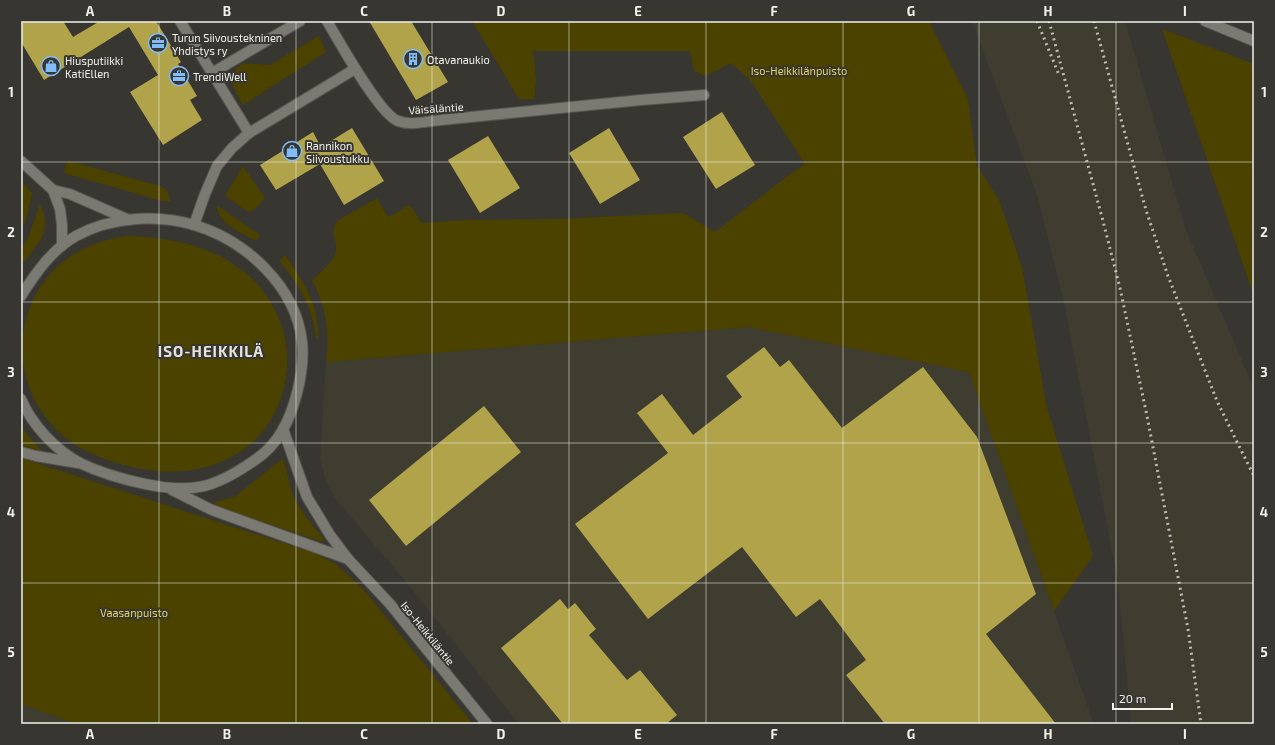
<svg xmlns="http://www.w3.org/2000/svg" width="1275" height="745" font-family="'Exo 2',sans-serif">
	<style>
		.built { fill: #3f3d30 }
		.green { fill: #4b4200 }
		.building { fill: #b1a349 }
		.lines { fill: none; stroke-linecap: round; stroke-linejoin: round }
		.minor-casing { stroke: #56554f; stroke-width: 12 }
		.minor { stroke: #7a7972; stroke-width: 10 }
		.rail { stroke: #bcbcb7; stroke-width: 3; stroke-dasharray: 2 4; stroke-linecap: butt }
		.grid { fill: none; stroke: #f1f1ed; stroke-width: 1; stroke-opacity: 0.55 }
		.labels { text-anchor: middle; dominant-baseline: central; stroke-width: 4; stroke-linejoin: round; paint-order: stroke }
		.poi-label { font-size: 11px; fill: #f1f1ed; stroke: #373630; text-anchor: start }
		.park-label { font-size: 11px; fill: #e6d359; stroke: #373630 }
		.street-label { font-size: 11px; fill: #f1f1ed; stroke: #373630 }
		.district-label { font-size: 15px; font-weight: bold; letter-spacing: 1px; fill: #e3e2da; stroke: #373630 }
		.neatline { fill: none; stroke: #f1f1ed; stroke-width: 1.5 }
		.grid-label { font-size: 13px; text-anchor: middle; font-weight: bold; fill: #f1f1ed }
	</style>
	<rect width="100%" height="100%" fill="#373630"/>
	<!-- built -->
	<g class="built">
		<path d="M 972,21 L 1125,21 L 1186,230 L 1254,389 L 1254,724 L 1131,724 L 1118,582 L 1064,302 L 1037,195 Z"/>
		<path d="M 749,327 L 969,372 L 1094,724 L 519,724 L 411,588 L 335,498 L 326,481 L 320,459 L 326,362 Z"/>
		<path d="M 21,704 L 72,722 L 71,724 L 21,724 Z"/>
	</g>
	<!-- green -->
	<g class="green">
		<path d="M 472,21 L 929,21 L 968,99 L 977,166 L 999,200 L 1022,267 L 1047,408 L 1093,556 L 1054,611 L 969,372 L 749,327 L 326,362 C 329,331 327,308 312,280 C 320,272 335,262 336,250 C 337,238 330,235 337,221 L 377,198 L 388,217 L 410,205 L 422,223 L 465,220 L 557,219 L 683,213 L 715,232 L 789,175 L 805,164 L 751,81 L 731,63 L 706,76 L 694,71 L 690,51 L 533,51 L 536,80 L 534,99 L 519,99 Z"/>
		<path d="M 1162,29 L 1254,64 L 1254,296 Z"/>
		<path d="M 319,36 L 326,52 L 243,105 C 234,87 222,75 244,63 L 270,65 Z"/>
		<path d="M 69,161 L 160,186 C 168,189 169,194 170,201 L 162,201 L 64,173 L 66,164 Z"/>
		<path d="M 243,166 L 265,198 L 254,210 L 248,212 L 225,196 Z"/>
		<path d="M 21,180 L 32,193 L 27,216 L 21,231 Z"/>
		<path d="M 40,204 C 53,231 38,244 22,264 L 21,250 L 29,235 Z"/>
		<path d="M 217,205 L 260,235 L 256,241 C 244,234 215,222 217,205 Z"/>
		<path d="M 125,236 C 159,236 204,244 232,263 C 272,288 295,336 285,382 C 280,409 265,436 241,451 C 212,471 177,475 142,469 C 111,463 76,451 54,427 C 9,381 12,302 64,261 C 82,247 102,240 125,236 Z"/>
		<path d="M 285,255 C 303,280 320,307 318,339 L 316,339 C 314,310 298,282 279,261 Z"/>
		<path d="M 21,425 L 24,431 L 42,451 L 21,446 Z"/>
		<path d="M 21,458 L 317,554 L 337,565 L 363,589 L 473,724 L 71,724 L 71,722 L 21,704 Z"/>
		<path d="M 281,460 L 284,461 C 287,472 289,484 293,495 C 300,511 312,525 324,539 L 323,542 L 215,506 L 214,502 L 234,497 Z"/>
	</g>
	<!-- building -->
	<g class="building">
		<path d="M 21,21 L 63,21 L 73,37 L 100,21 L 156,21 L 181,62 L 178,64 L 197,96 L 190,100 L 202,120 L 163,145 L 130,92 L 158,75 L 129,27 L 44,80 L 21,42 Z"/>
		<path d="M 369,21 L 411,21 L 448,82 L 416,100 Z"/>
		<path d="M 722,112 L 755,165 L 716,189 L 683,137 Z"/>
		<path d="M 352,128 L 384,181 L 344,205 L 320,164 L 276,190 L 260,165 L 313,132 L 321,147 Z"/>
		<path d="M 609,128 L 640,180 L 600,204 L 569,153 Z"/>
		<path d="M 488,136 L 520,188 L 480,213 L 448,160 Z"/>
		<path d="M 764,347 L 780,367 L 789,360 L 842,428 L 923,367 L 977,437 L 1036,594 L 986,634 L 1056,724 L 885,724 L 846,675 L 866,660 L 820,599 L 796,617 L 742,547 L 648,619 L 575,524 L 668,453 L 637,413 L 662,394 L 693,435 L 742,397 L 726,376 Z"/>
		<path d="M 484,406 L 521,452 L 406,546 L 369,500 Z"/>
		<path d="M 560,599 L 568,609 L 575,603 L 596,629 L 589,635 L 627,680 L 640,670 L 677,715 L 666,724 L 563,724 L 501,648 Z"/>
	</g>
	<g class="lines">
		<!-- minor casing -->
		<g class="minor-casing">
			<g id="minor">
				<path d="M 180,21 L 249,133"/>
				<path d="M 327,21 C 339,41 379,114 398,121 C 411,126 428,121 441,120 L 641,100 L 704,95"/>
				<path d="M 1205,21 L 1254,41"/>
				<path d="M 212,73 L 300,21"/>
				<path d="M 21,161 L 53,190 L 70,194 L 129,220"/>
				<path d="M 53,190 L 60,209 L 62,225 L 62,246"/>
				<path d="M 194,225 L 205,194 L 217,166 L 232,148 L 249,133 L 355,69"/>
				<path d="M 21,296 C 35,274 52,249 76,236 C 110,217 156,214 194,225 C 245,240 296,286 302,342 C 304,359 301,377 297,393 C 290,420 279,444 255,460 C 215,488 193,494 145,484 C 126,480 99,472 82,464 C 56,451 32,425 21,399"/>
				<path d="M 283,429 L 307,497 L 330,535 L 348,559 L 390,604 L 487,724"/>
				<path d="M 21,452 L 36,456 L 78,463"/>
				<path d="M 172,490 L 212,510 L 348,559"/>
			</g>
		</g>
		<!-- minor -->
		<use href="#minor" class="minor"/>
		<!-- rail -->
		<g class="rail">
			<path d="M 1037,21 L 1059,75"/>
			<path d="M 1049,21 L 1103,221 L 1120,288 L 1147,416 L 1188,629 L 1201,724"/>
			<path d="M 1094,21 L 1146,210 L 1168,276 L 1217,401 L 1237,442 L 1254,476"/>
		</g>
	</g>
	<!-- grid -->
	<path class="grid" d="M 159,21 L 159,724M 296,21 L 296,724M 432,21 L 432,724M 569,21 L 569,724M 706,21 L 706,724M 843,21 L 843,724M 979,21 L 979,724M 1116,21 L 1116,724M 21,162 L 1254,162M 21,302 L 1254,302M 21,443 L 1254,443M 21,583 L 1254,583"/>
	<!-- icons -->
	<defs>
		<g id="office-ring" transform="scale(1)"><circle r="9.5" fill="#373630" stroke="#82bcfa" stroke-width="1.5"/><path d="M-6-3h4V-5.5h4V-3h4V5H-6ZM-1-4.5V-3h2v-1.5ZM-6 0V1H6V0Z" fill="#82bcfa"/></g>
		<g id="building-ring" transform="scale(1)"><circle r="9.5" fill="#373630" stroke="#82bcfa" stroke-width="1.5"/><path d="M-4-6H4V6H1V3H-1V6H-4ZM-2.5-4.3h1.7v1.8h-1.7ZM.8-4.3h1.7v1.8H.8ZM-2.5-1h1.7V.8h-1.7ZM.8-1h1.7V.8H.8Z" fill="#82bcfa"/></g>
		<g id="shop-ring" transform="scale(1)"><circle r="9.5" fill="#373630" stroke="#82bcfa" stroke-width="1.5"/><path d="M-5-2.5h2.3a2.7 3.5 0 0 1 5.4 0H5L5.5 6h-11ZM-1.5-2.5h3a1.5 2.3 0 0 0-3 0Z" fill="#82bcfa"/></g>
	</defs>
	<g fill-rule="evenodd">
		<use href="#office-ring" x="158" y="43"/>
		<use href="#building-ring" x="413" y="59"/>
		<use href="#shop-ring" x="51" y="66"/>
		<use href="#office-ring" x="179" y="76"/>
		<use href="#shop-ring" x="292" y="151"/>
	</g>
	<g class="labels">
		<!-- poi labels -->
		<g class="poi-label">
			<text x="172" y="37">Turun Siivoustekninen<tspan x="172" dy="13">Yhdistys ry</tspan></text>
			<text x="427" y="59">Otavanaukio</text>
			<text x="65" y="60">Hiusputiikki<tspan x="65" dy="13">KatiEllen</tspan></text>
			<text x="193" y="76">TrendiWell</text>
			<text x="306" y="145">Rannikon<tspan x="306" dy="13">Siivoustukku</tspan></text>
		</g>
		<!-- park labels -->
		<g class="park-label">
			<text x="799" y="70">Iso-Heikkilänpuisto</text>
			<text x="134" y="612">Vaasanpuisto</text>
		</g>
		<!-- street labels -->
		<g class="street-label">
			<text transform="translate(436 108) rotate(-4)">Väisäläntie</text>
			<text transform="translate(428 633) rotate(51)">Iso-Heikkiläntie</text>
		</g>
		<!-- district labels -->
		<g class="district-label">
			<text x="211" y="351">ISO-HEIKKILÄ</text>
		</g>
	</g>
	<!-- border -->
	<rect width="1275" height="745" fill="none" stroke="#373630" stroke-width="44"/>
	<!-- scale -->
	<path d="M1113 703v6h59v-6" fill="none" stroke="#f1f1ed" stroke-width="2"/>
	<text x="1119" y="703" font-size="12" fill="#f1f1ed" stroke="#373630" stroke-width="3" paint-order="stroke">20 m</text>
	<rect x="22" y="22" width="1231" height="701" class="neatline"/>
	<g class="grid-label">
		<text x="90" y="16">A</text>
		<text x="227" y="16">B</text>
		<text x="364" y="16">C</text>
		<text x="501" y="16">D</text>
		<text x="638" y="16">E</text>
		<text x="774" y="16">F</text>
		<text x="911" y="16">G</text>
		<text x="1048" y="16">H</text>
		<text x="1185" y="16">I</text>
		<text x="11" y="97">1</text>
		<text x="1264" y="97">1</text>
		<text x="11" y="237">2</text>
		<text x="1264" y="237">2</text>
		<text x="11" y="377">3</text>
		<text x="1264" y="377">3</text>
		<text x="11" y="517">4</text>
		<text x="1264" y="517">4</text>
		<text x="11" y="657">5</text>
		<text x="1264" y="657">5</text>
		<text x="90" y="739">A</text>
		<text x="227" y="739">B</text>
		<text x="364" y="739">C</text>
		<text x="501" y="739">D</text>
		<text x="638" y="739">E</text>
		<text x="774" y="739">F</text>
		<text x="911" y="739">G</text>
		<text x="1048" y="739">H</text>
		<text x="1185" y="739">I</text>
	</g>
</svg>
